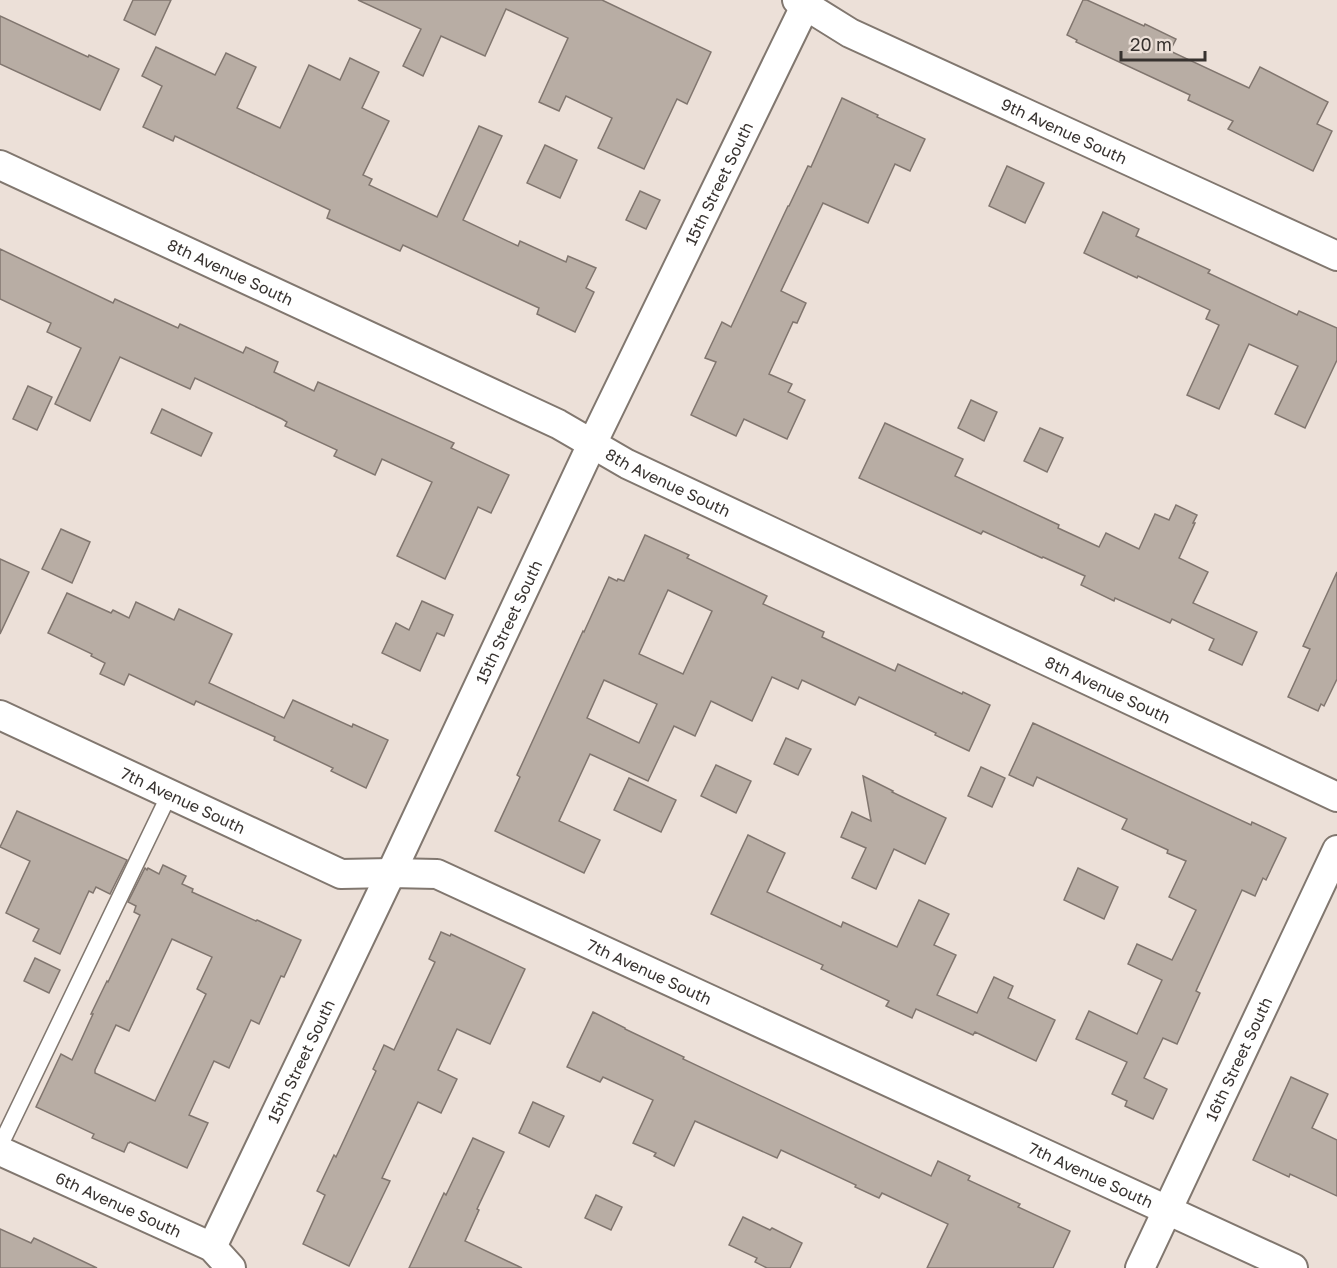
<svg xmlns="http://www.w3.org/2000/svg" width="1337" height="1268" font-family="'Golos Text',sans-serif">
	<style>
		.building { fill: #b8ada4; stroke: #81766f; stroke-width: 1.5; fill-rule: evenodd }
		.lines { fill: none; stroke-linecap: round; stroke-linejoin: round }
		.service-casing { stroke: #81776f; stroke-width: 18 }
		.minor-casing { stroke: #81776f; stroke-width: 32 }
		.service { stroke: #fff; stroke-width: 15 }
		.minor { stroke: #fff; stroke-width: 28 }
		.labels { text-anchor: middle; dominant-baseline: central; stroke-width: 6; stroke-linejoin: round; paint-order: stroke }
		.street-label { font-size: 16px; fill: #37322f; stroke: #ece0d8 }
	</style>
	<rect width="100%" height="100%" fill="#ece0d8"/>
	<!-- building -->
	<g class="building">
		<path d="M 133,0 L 171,0 L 155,35 L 124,20 Z"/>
		<path d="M 358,0 L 602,0 L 711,52 L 687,104 L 677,99 L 644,169 L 598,148 L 612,118 L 566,96 L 559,111 L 539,102 L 568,38 L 506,9 L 485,56 L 441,36 L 423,76 L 403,66 L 421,29 Z"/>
		<path d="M 1083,0 L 1087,0 L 1144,26 L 1145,24 L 1176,39 L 1170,51 L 1249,88 L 1260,67 L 1328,102 L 1317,124 L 1332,131 L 1313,171 L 1228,129 L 1233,121 L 1188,100 L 1190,95 L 1076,42 L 1077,40 L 1067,35 Z"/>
		<path d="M 0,16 L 88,57 L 89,55 L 119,69 L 100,110 L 0,64 Z"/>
		<path d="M 156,47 L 215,75 L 226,53 L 256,67 L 237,108 L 280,128 L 309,65 L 340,80 L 350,58 L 379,72 L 362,108 L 389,121 L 363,175 L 372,179 L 369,185 L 437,217 L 479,126 L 502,136 L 463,220 L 518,246 L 520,241 L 566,262 L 568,256 L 596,268 L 586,288 L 594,292 L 575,332 L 537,314 L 539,308 L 403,245 L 400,251 L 349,228 L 327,218 L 330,210 L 175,136 L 173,141 L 143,127 L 162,86 L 142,76 Z"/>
		<path d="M 842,98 L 878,115 L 877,117 L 925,139 L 910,171 L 895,164 L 868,223 L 823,203 L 781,291 L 806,303 L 797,323 L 793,322 L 769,374 L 792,384 L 788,392 L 805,400 L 787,439 L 744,419 L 736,436 L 691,415 L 716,362 L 705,358 L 722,322 L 731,327 L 788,206 L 789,206 L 808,166 L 811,167 Z"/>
		<path d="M 545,145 L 577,160 L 560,198 L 527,183 Z"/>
		<path d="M 1007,166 L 1044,183 L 1025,223 L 989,206 Z"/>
		<path d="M 640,191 L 660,200 L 646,229 L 626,220 Z"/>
		<path d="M 1103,212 L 1139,229 L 1136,236 L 1210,270 L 1208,273 L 1297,315 L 1299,311 L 1337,328 L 1337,360 L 1305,428 L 1275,414 L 1298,366 L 1249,344 L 1219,409 L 1187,395 L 1219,325 L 1206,319 L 1210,310 L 1138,276 L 1137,278 L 1084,253 Z"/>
		<path d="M 0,249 L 113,303 L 115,299 L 178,328 L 180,324 L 243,353 L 246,347 L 278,362 L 274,372 L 314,391 L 318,382 L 454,443 L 451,448 L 509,475 L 491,513 L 478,507 L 445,579 L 397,556 L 432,482 L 382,459 L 375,475 L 334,456 L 337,450 L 285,426 L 287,422 L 282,419 L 195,378 L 190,389 L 120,357 L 90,421 L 55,404 L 81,348 L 47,332 L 51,323 L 0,299 Z"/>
		<path d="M 28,386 L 52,397 L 37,430 L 13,419 Z"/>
		<path d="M 971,400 L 997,412 L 984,441 L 958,428 Z"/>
		<path d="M 162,409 L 212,433 L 201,456 L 151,433 Z"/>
		<path d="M 885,423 L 963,459 L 955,476 L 1059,525 L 1058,528 L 1099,547 L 1106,533 L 1139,549 L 1155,514 L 1169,520 L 1176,505 L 1197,515 L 1193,523 L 1195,523 L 1179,558 L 1208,572 L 1193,603 L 1257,632 L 1242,665 L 1209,650 L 1214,639 L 1172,619 L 1170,623 L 1115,598 L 1114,601 L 1081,585 L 1085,576 L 1043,557 L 1042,558 L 983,531 L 981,534 L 859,478 Z"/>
		<path d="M 1040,428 L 1063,438 L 1047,472 L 1024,461 Z"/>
		<path d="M 61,529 L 90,542 L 72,583 L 42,569 Z"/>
		<path d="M 645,535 L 689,555 L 687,558 L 767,596 L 763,604 L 824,632 L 822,637 L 895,671 L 898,664 L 962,694 L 963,692 L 990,705 L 969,751 L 935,735 L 936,733 L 859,697 L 855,705 L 802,680 L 798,689 L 772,677 L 752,721 L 711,701 L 695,736 L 674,726 L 648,781 L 590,754 L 559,821 L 600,840 L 584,873 L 495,831 L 520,777 L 517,775 L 583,631 L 584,632 L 609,577 L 617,581 L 618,579 L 624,581 ZM 668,590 L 712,611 L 683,674 L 639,654 ZM 604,680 L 657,704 L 639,743 L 587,718 Z"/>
		<path d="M 0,559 L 29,572 L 0,634 Z"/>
		<path d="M 1337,572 L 1337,679 L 1324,706 L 1321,704 L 1318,711 L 1288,697 L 1310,649 L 1303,646 Z"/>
		<path d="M 67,593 L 111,613 L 113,610 L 129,618 L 136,602 L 174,620 L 179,609 L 232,634 L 209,683 L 284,718 L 293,700 L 352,727 L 353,724 L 388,740 L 366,788 L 331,771 L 333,768 L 274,740 L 275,737 L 196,701 L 194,705 L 129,674 L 124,685 L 100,674 L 105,663 L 91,656 L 92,654 L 48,633 Z"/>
		<path d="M 422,601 L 453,615 L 444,636 L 437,633 L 420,671 L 382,653 L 396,623 L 409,630 Z"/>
		<path d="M 1033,723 L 1251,825 L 1252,822 L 1286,838 L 1266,880 L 1263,878 L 1255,896 L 1242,890 L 1196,991 L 1200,993 L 1177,1044 L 1163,1038 L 1144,1078 L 1167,1089 L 1153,1119 L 1125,1106 L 1127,1101 L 1112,1094 L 1127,1062 L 1076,1039 L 1089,1011 L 1137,1034 L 1162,980 L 1128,964 L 1137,944 L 1172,960 L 1196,910 L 1169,897 L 1186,861 L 1167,853 L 1168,850 L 1122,829 L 1127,819 L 1037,777 L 1033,786 L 1009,775 Z"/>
		<path d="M 786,738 L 811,749 L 798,775 L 774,764 Z"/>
		<path d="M 716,765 L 751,781 L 736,813 L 701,796 Z"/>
		<path d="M 981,767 L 1005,778 L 992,807 L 968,796 Z"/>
		<path d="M 863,776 L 893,791 L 892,792 L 946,818 L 925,864 L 894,849 L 876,889 L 852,878 L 866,848 L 841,837 L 852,812 L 871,821 Z"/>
		<path d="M 629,778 L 676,800 L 661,832 L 614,810 Z"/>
		<path d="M 17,811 L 127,860 L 110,894 L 96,887 L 93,893 L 89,891 L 60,954 L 33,941 L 39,929 L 6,913 L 30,861 L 0,847 Z"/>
		<path d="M 748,835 L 785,853 L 767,892 L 841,927 L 843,922 L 897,947 L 919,900 L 949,914 L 934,945 L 956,955 L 937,995 L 977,1013 L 994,977 L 1013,986 L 1008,998 L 1055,1020 L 1036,1061 L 975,1032 L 973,1035 L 916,1009 L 912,1018 L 886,1006 L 889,1001 L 821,969 L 823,965 L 711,914 Z"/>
		<path d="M 163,865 L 186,876 L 182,884 L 193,889 L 192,892 L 256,921 L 257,920 L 301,940 L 284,977 L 281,976 L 259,1024 L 251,1020 L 229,1068 L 214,1061 L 189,1115 L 208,1123 L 187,1168 L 130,1142 L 129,1143 L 128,1143 L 124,1152 L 92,1138 L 94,1134 L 36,1107 L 61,1054 L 72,1060 L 93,1014 L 91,1014 L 107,981 L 108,982 L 140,915 L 134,912 L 136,906 L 128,902 L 145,868 L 147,870 L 148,868 L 159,874 ZM 172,939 L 212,957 L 197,989 L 206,994 L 155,1101 L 95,1073 L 95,1070 L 116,1025 L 129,1031 Z"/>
		<path d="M 1078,868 L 1118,887 L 1104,919 L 1064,900 Z"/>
		<path d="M 441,932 L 450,936 L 451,934 L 525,969 L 490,1044 L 457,1029 L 438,1070 L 457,1079 L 441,1113 L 418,1102 L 382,1178 L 390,1181 L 349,1266 L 303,1244 L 325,1195 L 317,1191 L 334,1155 L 336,1157 L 376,1071 L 373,1069 L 384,1045 L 394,1050 L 435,962 L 429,959 Z"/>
		<path d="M 35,958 L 60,970 L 49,993 L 24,981 Z"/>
		<path d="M 593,1012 L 625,1028 L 625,1029 L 684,1057 L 683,1059 L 931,1176 L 938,1161 L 970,1176 L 968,1180 L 1020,1204 L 1018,1207 L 1070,1231 L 1053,1268 L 927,1268 L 948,1224 L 882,1193 L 879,1198 L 855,1187 L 856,1185 L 781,1150 L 777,1158 L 695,1121 L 674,1166 L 654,1156 L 656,1153 L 633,1143 L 653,1100 L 603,1077 L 600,1082 L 567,1067 Z"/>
		<path d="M 1291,1077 L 1328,1094 L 1312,1128 L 1337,1140 L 1337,1196 L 1290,1174 L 1289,1177 L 1253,1160 Z"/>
		<path d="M 533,1102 L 564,1116 L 549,1147 L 519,1133 Z"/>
		<path d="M 473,1138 L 504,1152 L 477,1209 L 479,1210 L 465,1241 L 522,1268 L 409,1268 L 444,1193 L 446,1195 Z"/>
		<path d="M 596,1195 L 622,1207 L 611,1230 L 585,1218 Z"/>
		<path d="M 743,1217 L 770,1230 L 772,1228 L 802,1243 L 790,1268 L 767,1268 L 755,1262 L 757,1258 L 729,1245 Z"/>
		<path d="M 0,1229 L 31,1243 L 34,1238 L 97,1268 L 0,1268 Z"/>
	</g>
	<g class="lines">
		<!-- service casing -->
		<g class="service-casing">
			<path id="service" d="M 0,1146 L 170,793"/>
		</g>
		<!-- minor casing -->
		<g class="minor-casing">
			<g id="minor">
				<path id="s1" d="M 797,0 L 850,33 L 1337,256"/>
				<path id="s2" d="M 0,165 L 558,424 L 627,464 L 1337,797"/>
				<path id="s3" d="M 0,715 L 341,874 L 391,873 L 437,874 L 1293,1268"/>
				<path id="s4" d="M 0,1151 L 212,1247 L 231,1268"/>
				<path id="s5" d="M 212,1247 L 391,873 L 592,444 L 808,0"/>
				<path id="s6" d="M 1140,1268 L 1337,850"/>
			</g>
		</g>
		<!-- service -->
		<use href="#service" class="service"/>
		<!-- minor -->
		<use href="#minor" class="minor"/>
	</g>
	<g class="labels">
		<!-- street labels -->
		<g class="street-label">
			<text stroke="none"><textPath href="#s1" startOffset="298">9th Avenue South</textPath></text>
			<text stroke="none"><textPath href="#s5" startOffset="1178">15th Street South</textPath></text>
			<text stroke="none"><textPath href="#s2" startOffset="254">8th Avenue South</textPath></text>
			<text stroke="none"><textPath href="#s2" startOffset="740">8th Avenue South</textPath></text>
			<text stroke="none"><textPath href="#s5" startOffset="692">15th Street South</textPath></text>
			<text stroke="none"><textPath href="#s2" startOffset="1226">8th Avenue South</textPath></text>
			<text stroke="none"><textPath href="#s3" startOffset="202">7th Avenue South</textPath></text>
			<text stroke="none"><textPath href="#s3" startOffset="706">7th Avenue South</textPath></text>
			<text stroke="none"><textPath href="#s6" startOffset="231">16th Street South</textPath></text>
			<text stroke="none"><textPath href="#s5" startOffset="206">15th Street South</textPath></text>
			<text stroke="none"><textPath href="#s3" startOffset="1192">7th Avenue South</textPath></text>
			<text stroke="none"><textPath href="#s4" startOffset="130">6th Avenue South</textPath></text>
		</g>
	</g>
	<!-- scale -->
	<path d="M1121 51v9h84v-9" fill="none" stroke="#37322f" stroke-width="3"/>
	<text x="1130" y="51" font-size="18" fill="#37322f" stroke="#ece0d8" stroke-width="4.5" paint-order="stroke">20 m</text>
</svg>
